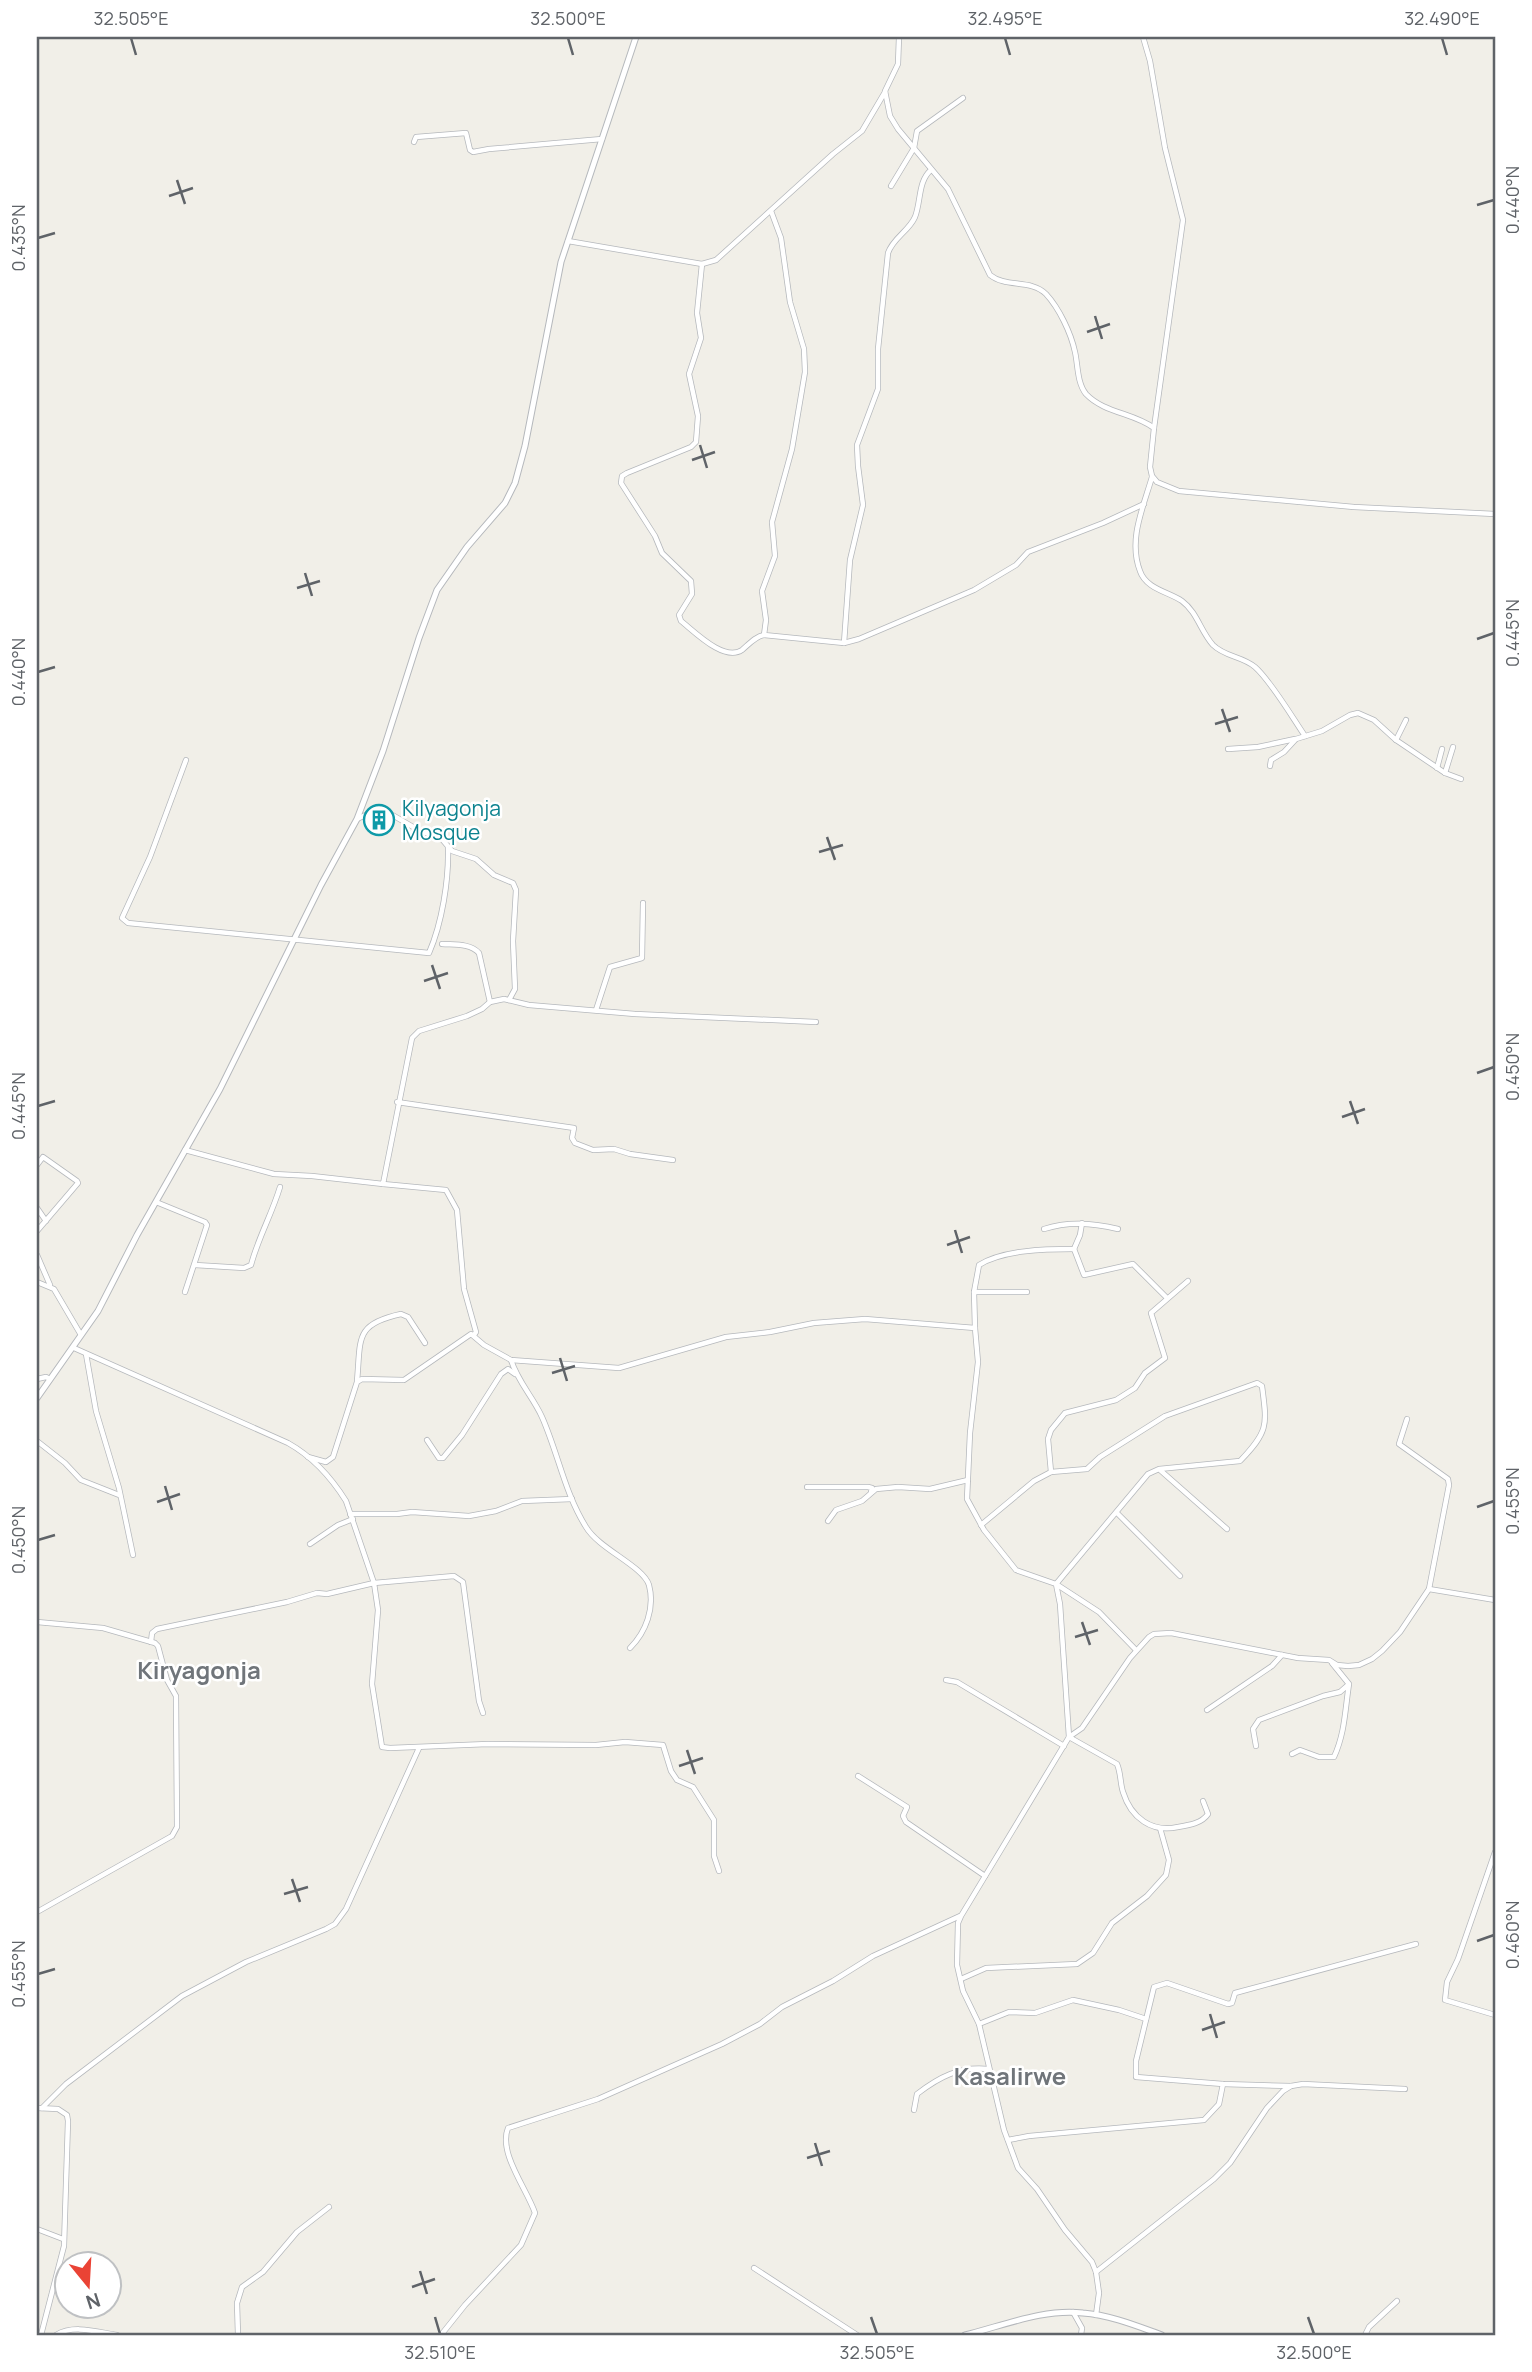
<svg xmlns="http://www.w3.org/2000/svg" width="1532" height="2372" font-family="Manrope,sans-serif">
	<style>
		.lines { fill: none; stroke-linecap: round; stroke-linejoin: round }
		.minor-casing { stroke: #b5b8bc; stroke-width: 6 }
		.tertiary-casing { stroke: #b5b8bc; stroke-width: 7 }
		.minor { stroke: #fff; stroke-width: 4.5 }
		.tertiary { stroke: #fff; stroke-width: 5 }
		.ticks { fill: none; stroke: #5f6368; stroke-width: 2.5 }
		.labels { text-anchor: middle; dominant-baseline: central; stroke-width: 5; stroke-linejoin: round; paint-order: stroke }
		.culture-label { font-size: 21px; fill: #0d838f; stroke: #fff; text-anchor: start }
		.quarter-label { font-size: 24px; font-weight: bold; fill: #70757a; stroke: #fff }
		.neatline { fill: none; stroke: #5f6368; stroke-width: 2.5 }
		.ticks-label { font-size: 18px; text-anchor: middle; fill: #5f6368 }
	</style>
	<rect width="100%" height="100%" fill="#f1efe8"/>
	<g class="lines">
		<!-- minor casing -->
		<g class="minor-casing">
			<g id="minor">
				<path d="M 899,37 L 898,64 L 885,91 L 890,116 L 898,129 L 948,189 L 990,275 C 1006,288 1031,279 1046,294 C 1059,308 1071,333 1075,352 C 1078,365 1077,383 1086,394 C 1104,413 1134,413 1154,428 L 1150,467 L 1152,476 L 1157,482 L 1179,491 L 1354,507 L 1495,514"/>
				<path d="M 1143,37 L 1150,61 L 1165,148 L 1183,220 L 1154,428"/>
				<path d="M 414,142 L 416,137 L 466,133 L 470,150 L 473,152 L 489,149 L 602,139"/>
				<path d="M 891,186 L 914,148 L 917,131 L 963,98"/>
				<path d="M 771,211 L 781,238 L 790,302 L 804,349 L 805,372 L 792,449 L 772,522 L 775,556 L 762,591 L 766,620 L 764,635 L 844,643 L 859,639 L 974,590 L 1016,565 L 1028,552 L 1103,523 L 1144,504"/>
				<path d="M 568,241 L 702,264 L 716,260 L 833,154 L 862,131 L 885,92"/>
				<path d="M 702,264 L 697,313 L 701,338 L 689,374 L 698,416 L 696,442 L 691,447 L 627,473 L 622,476 L 621,483 L 655,536 L 662,553 L 691,581 L 692,594 L 679,615 L 681,621 C 695,632 724,662 742,650 C 749,644 756,636 764,635"/>
				<path d="M 1152,477 C 1143,508 1128,540 1140,571 C 1146,589 1169,592 1182,601 C 1197,612 1201,632 1213,645 C 1225,657 1242,656 1255,667 C 1271,681 1292,717 1305,736"/>
				<path d="M 844,643 L 850,560 L 863,505 L 858,466 L 857,445 L 878,389 L 878,349 L 888,253 C 893,238 909,231 915,217 C 921,202 918,181 931,170"/>
				<path d="M 1396,740 L 1406,720"/>
				<path d="M 1228,749 L 1258,747 L 1295,739"/>
				<path d="M 186,760 L 150,857 L 122,918 L 128,923 L 429,953 C 442,923 449,880 448,847"/>
				<path d="M 1270,766 L 1271,760 L 1284,752 L 1296,739 L 1322,731 L 1350,715 L 1358,713 L 1374,720 L 1396,740 L 1445,773 L 1461,779"/>
				<path d="M 1437,768 L 1442,749"/>
				<path d="M 1445,773 L 1453,747"/>
				<path d="M 357,819 L 372,812 L 389,813 L 420,831 L 441,838 L 452,851 L 476,859 L 494,875 L 513,883 L 516,890 L 513,941 L 515,989 L 509,1000"/>
				<path d="M 442,944 C 454,945 470,943 479,953 L 490,1002"/>
				<path d="M 596,1010 L 610,967 L 642,958 L 643,903"/>
				<path d="M 397,1102 L 574,1128 L 572,1138 L 575,1143 L 593,1150 L 614,1149 L 630,1154 L 673,1160"/>
				<path d="M 185,1150 L 274,1174 L 312,1176 L 383,1184 L 412,1038 L 419,1031 L 467,1016 L 482,1009 L 490,1002 L 504,999 L 529,1005 L 635,1014 L 816,1022"/>
				<path d="M 37,1165 L 43,1157 L 77,1181 L 78,1183 L 37,1231"/>
				<path d="M 383,1184 L 446,1190 L 457,1210 L 464,1289 L 476,1332 L 474,1335"/>
				<path d="M 156,1202 L 205,1222 L 207,1225 L 185,1292"/>
				<path d="M 37,1208 L 46,1221"/>
				<path d="M 1044,1229 C 1069,1221 1092,1223 1118,1229"/>
				<path d="M 1074,1249 L 1084,1275 L 1133,1264 L 1167,1298"/>
				<path d="M 37,1255 L 50,1285"/>
				<path d="M 195,1265 L 244,1268 L 251,1265 C 258,1238 272,1214 280,1187"/>
				<path d="M 37,1282 L 54,1289 L 81,1335"/>
				<path d="M 974,1292 L 1027,1292"/>
				<path d="M 975,1328 L 974,1292 L 979,1265 C 1003,1250 1045,1249 1074,1249 L 1080,1235 L 1082,1223"/>
				<path d="M 74,1348 L 288,1443 C 313,1457 331,1477 346,1501 L 374,1583 L 378,1610 L 372,1684 L 382,1747 L 390,1748 L 488,1744 L 596,1745 L 625,1742 L 663,1745 L 671,1771 L 677,1780 L 693,1787 L 714,1820 L 714,1856 L 719,1871"/>
				<path d="M 86,1354 L 96,1411 L 119,1488 L 133,1555"/>
				<path d="M 511,1360 C 518,1382 533,1397 542,1417 C 558,1453 565,1494 586,1527 C 599,1549 643,1566 649,1585 C 655,1608 646,1632 630,1648"/>
				<path d="M 37,1379 L 46,1377 L 50,1379"/>
				<path d="M 357,1381 C 361,1339 354,1324 401,1314 L 408,1317 L 425,1343"/>
				<path d="M 427,1440 L 439,1458 L 443,1458 L 462,1435 L 501,1374 L 508,1369 L 515,1374"/>
				<path d="M 37,1441 L 65,1463 L 81,1480 L 119,1495"/>
				<path d="M 308,1457 L 326,1462 L 333,1457 L 357,1382 L 362,1379 L 404,1380 L 471,1334 L 484,1345 L 511,1360 L 619,1368 L 726,1337 L 770,1332 L 814,1323 L 865,1319 L 975,1328 L 978,1362 L 970,1433 L 967,1499 L 984,1530 L 1016,1570 L 1056,1584 L 1060,1604 L 1069,1737 L 1117,1764 C 1121,1773 1120,1783 1123,1792 C 1131,1818 1152,1833 1178,1827 C 1190,1825 1202,1823 1208,1814 L 1203,1801"/>
				<path d="M 1160,1470 L 1227,1529"/>
				<path d="M 1051,1472 L 1087,1469 L 1100,1457 L 1165,1416 L 1257,1383 L 1262,1386 C 1267,1425 1269,1431 1240,1461 L 1159,1469 L 1148,1474 L 1056,1584 L 1099,1612 L 1136,1650"/>
				<path d="M 807,1487 L 868,1487 L 872,1488 L 871,1492"/>
				<path d="M 1117,1513 L 1180,1576"/>
				<path d="M 350,1514 L 397,1514 L 412,1512 L 469,1516 L 496,1511 L 522,1501 L 572,1499"/>
				<path d="M 828,1521 L 836,1510 L 862,1501 L 876,1489 L 898,1487 L 930,1489 L 968,1480"/>
				<path d="M 981,1525 L 1034,1481 L 1051,1472 L 1048,1439 L 1051,1430 L 1065,1413 L 1116,1400 L 1135,1388 L 1145,1373 L 1165,1358 L 1151,1313 L 1188,1281"/>
				<path d="M 310,1544 L 338,1525 L 353,1519"/>
				<path d="M 1429,1589 L 1495,1600"/>
				<path d="M 37,1622 L 103,1628 L 155,1643 L 158,1646 L 167,1680 L 176,1696 L 177,1827 L 172,1836 L 37,1912"/>
				<path d="M 151,1642 L 152,1633 L 157,1629 L 287,1602 L 317,1593 L 327,1594 L 374,1583 L 454,1576 L 463,1582 L 479,1701 L 483,1713"/>
				<path d="M 946,1680 L 957,1682 L 1064,1746"/>
				<path d="M 1207,1710 L 1272,1666 L 1282,1655"/>
				<path d="M 1256,1746 L 1253,1729 L 1259,1720 L 1323,1696 L 1340,1692 L 1348,1685"/>
				<path d="M 1292,1754 L 1300,1750 L 1319,1757 L 1334,1757 C 1345,1733 1345,1710 1349,1684 L 1332,1663"/>
				<path d="M 858,1776 L 907,1807 L 903,1816 L 906,1822 L 985,1876"/>
				<path d="M 1495,1852 L 1458,1959 L 1447,1982 L 1445,2000 L 1495,2015"/>
				<path d="M 961,1979 L 986,1968 L 1077,1964 L 1093,1953 L 1112,1923 L 1147,1896 L 1166,1875 L 1169,1860 L 1160,1828"/>
				<path d="M 979,2024 L 1009,2012 L 1035,2013 L 1073,2000 L 1119,2010 L 1146,2019"/>
				<path d="M 1291,2086 L 1223,2084 L 1136,2077 L 1136,2061 L 1154,1987 L 1167,1983 L 1228,2004 L 1232,2003 L 1235,1993 L 1416,1944"/>
				<path d="M 37,2108 L 58,2109 L 67,2115 L 68,2121 L 64,2246 L 41,2335"/>
				<path d="M 42,2108 L 66,2084 L 182,1996 L 246,1962 L 326,1929 L 335,1924 L 346,1909 L 419,1748"/>
				<path d="M 914,2110 L 917,2094 C 939,2077 960,2066 988,2069"/>
				<path d="M 1008,2140 L 1029,2136 L 1204,2120 L 1219,2104 L 1223,2084"/>
				<path d="M 37,2229 L 63,2239"/>
				<path d="M 754,2268 L 857,2335"/>
				<path d="M 1096,2272 L 1214,2179 L 1230,2163 L 1267,2108 L 1283,2091 L 1291,2086 L 1303,2084 L 1405,2089"/>
				<path d="M 1073,2312 L 1082,2328 L 1081,2335"/>
				<path d="M 1096,2315 L 1099,2293 L 1096,2272 L 1092,2262 L 1065,2230 L 1037,2189 L 1018,2168 L 1004,2130 L 979,2024 L 963,1991 L 957,1965 L 958,1923 L 961,1916 L 1069,1737 L 1082,1728 L 1130,1658 L 1149,1637 L 1154,1634 L 1171,1633 L 1298,1658 L 1329,1660 L 1337,1665 L 1348,1666 L 1359,1665 L 1372,1659 L 1382,1651 L 1400,1632 L 1429,1589 L 1449,1485 L 1448,1479 L 1399,1444 L 1407,1419"/>
				<path d="M 56,2335 C 74,2324 97,2332 117,2335"/>
				<path d="M 238,2335 L 237,2303 L 242,2287 L 263,2272 L 297,2232 L 329,2207"/>
				<path d="M 441,2335 L 465,2305 L 521,2245 L 535,2213 C 527,2189 498,2153 508,2128 L 598,2099 L 722,2044 L 760,2024 L 782,2007 L 833,1981 L 873,1956 L 960,1916"/>
				<path d="M 1365,2335 L 1369,2327 L 1397,2301"/>
			</g>
		</g>
		<!-- tertiary casing -->
		<g class="tertiary-casing">
			<g id="tertiary">
				<path d="M 37,1398 L 98,1311 L 137,1235 L 220,1089 L 321,885 L 357,819 L 383,751 L 419,638 L 437,590 L 467,547 L 505,503 L 515,483 L 525,446 L 561,262 L 636,37"/>
				<path d="M 965,2335 C 1002,2326 1045,2308 1083,2313 C 1110,2315 1137,2326 1162,2335"/>
			</g>
		</g>
		<!-- minor -->
		<use href="#minor" class="minor"/>
		<!-- tertiary -->
		<use href="#tertiary" class="tertiary"/>
	</g>
	<!-- ticks -->
	<path class="ticks" d="M 131,38 L 136,55M 568,38 L 573,55M 1005,38 L 1010,55M 1442,38 L 1447,55M 177,180 L 185,204M 169,196 L 193,188M 1477,205 L 1494,200M 38,238 L 55,233M 1095,316 L 1102,339M 1087,332 L 1110,324M 700,445 L 707,468M 692,460 L 715,452M 305,573 L 312,596M 297,588 L 320,581M 1477,639 L 1494,633M 38,672 L 55,667M 1222,709 L 1230,732M 1215,724 L 1238,717M 827,837 L 835,860M 819,852 L 843,845M 432,965 L 440,989M 424,981 L 448,973M 1477,1073 L 1494,1067M 1350,1101 L 1358,1124M 38,1106 L 55,1101M 1342,1117 L 1365,1109M 955,1230 L 962,1253M 947,1245 L 970,1237M 560,1358 L 567,1381M 552,1373 L 575,1366M 165,1486 L 172,1510M 157,1502 L 180,1494M 1477,1507 L 1494,1501M 38,1540 L 55,1535M 1082,1622 L 1090,1645M 1075,1637 L 1098,1630M 687,1750 L 695,1774M 679,1766 L 703,1758M 292,1879 L 300,1902M 284,1894 L 308,1887M 1477,1941 L 1494,1935M 38,1974 L 55,1969M 1210,2014 L 1217,2038M 1202,2030 L 1225,2022M 815,2143 L 822,2166M 807,2158 L 830,2151M 420,2271 L 427,2294M 412,2287 L 435,2279M 435,2317 L 440,2334M 871,2317 L 877,2334M 1308,2317 L 1314,2334"/>
	<!-- icons -->
	<defs>
		<g id="building-ring" transform="scale(1.575)"><circle r="9.5" fill="#fff" stroke="#0f9aa8" stroke-width="1.5"/><path d="M-4-6H4V6H1V3H-1V6H-4ZM-2.5-4.3h1.7v1.8h-1.7ZM.8-4.3h1.7v1.8H.8ZM-2.5-1h1.7V.8h-1.7ZM.8-1h1.7V.8H.8Z" fill="#0f9aa8"/></g>
	</defs>
	<g fill-rule="evenodd">
		<use href="#building-ring" x="379" y="820"/>
	</g>
	<g class="labels">
		<!-- culture labels -->
		<g class="culture-label">
			<text x="402" y="808">Kilyagonja<tspan x="402" dy="24">Mosque</tspan></text>
		</g>
		<!-- quarter labels -->
		<g class="quarter-label">
			<text x="199" y="1669">Kiryagonja</text>
			<text x="1010" y="2075">Kasalirwe</text>
		</g>
	</g>
	<!-- border -->
	<rect width="1532" height="2372" fill="none" stroke="#ffffff" stroke-width="77"/>
	<!-- north arrow -->
	<g transform="translate(88 2285) rotate(162)"><circle r="33" fill="#ffffff" stroke="#bfc1c3" stroke-width="2"/>
	<path d="M0-5L12 26L0 18L-12 26Z" fill="#ea4335"/>
	<text y="-10" font-size="19" font-weight="bold" text-anchor="middle" fill="#5f6368">N</text>
	</g>
	<rect x="38" y="38" width="1456" height="2296" class="neatline"/>
	<g class="ticks-label">
		<text x="131" y="25">32.505°E</text>
		<text x="568" y="25">32.500°E</text>
		<text x="1005" y="25">32.495°E</text>
		<text x="1442" y="25">32.490°E</text>
		<text transform="translate(1513 200) rotate(-90)" y="6">0.440°N</text>
		<text transform="translate(19 238) rotate(-90)" y="6">0.435°N</text>
		<text transform="translate(1513 633) rotate(-90)" y="6">0.445°N</text>
		<text transform="translate(19 672) rotate(-90)" y="6">0.440°N</text>
		<text transform="translate(1513 1067) rotate(-90)" y="6">0.450°N</text>
		<text transform="translate(19 1106) rotate(-90)" y="6">0.445°N</text>
		<text transform="translate(1513 1501) rotate(-90)" y="6">0.455°N</text>
		<text transform="translate(19 1540) rotate(-90)" y="6">0.450°N</text>
		<text transform="translate(1513 1935) rotate(-90)" y="6">0.460°N</text>
		<text transform="translate(19 1974) rotate(-90)" y="6">0.455°N</text>
		<text x="440" y="2359">32.510°E</text>
		<text x="877" y="2359">32.505°E</text>
		<text x="1314" y="2359">32.500°E</text>
	</g>
</svg>
